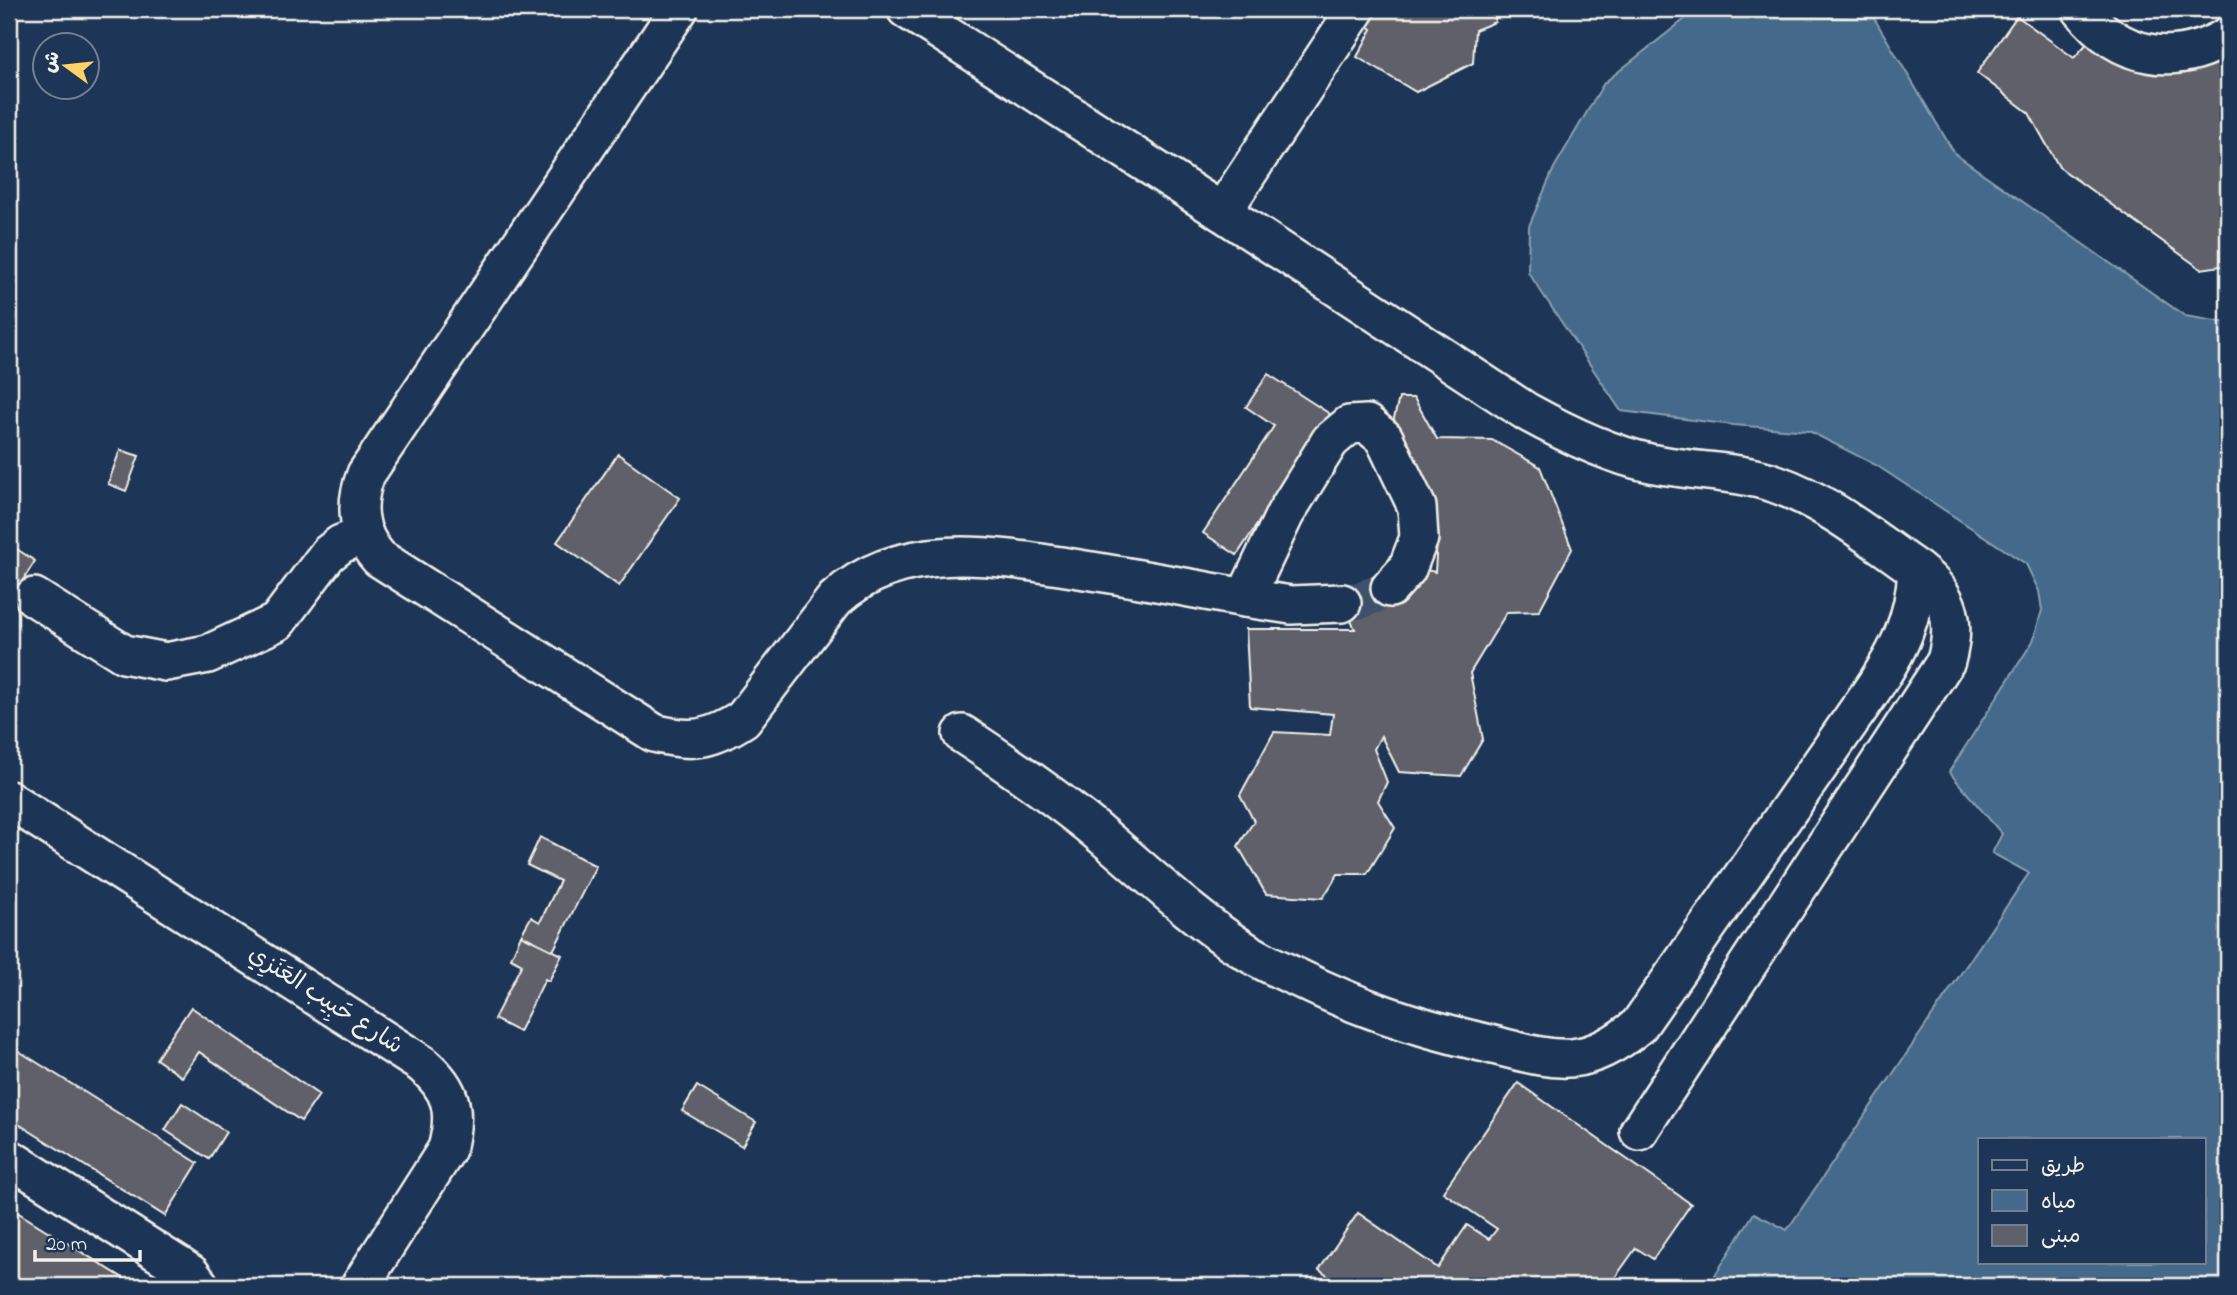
<svg xmlns="http://www.w3.org/2000/svg" width="2237" height="1295" font-family="'Indie Flower','Playpen Sans Arabic',sans-serif">
	<style>
		.water { fill: #44698b; stroke: #8a9fb0; stroke-width: 2; fill-rule: evenodd }
		.building { fill: #5e6169; stroke: #f4f1e8; stroke-width: 2 }
		.lines { fill: none; stroke-linecap: round; stroke-linejoin: round }
		.minor-tunnel { stroke: #3d516d; stroke-width: 37; stroke-dasharray: 37 18; stroke-linecap: butt }
		.minor-casing { stroke: #f4f1e8; stroke-width: 42 }
		.minor { stroke: #1d3557; stroke-width: 37 }
		.labels { text-anchor: middle; dominant-baseline: central; stroke-width: 6; stroke-linejoin: round; paint-order: stroke }
		.street-label { font-size: 24px; fill: #f4f1e8; stroke: #1d3557 }
	</style>
	<rect width="100%" height="100%" fill="#1d3557"/>
	<filter id="ink" filterUnits="userSpaceOnUse"><feTurbulence type="fractalNoise" baseFrequency=".0143" numOctaves="2"/><feDisplacementMap in="SourceGraphic" scale="14" xChannelSelector="R" yChannelSelector="G"/><feConvolveMatrix kernelMatrix="1 2 1 2 8 2 1 2 1" color-interpolation-filters="sRGB"/></filter>
	<g filter="url(#ink)">
		<!-- water -->
		<path class="water" d="M 1690,15 L 1874,18 L 1955,154 L 2185,316 L 2228,323 L 2228,1286 L 1708,1286 L 1754,1213 L 1787,1230 L 2029,873 L 1992,853 L 2002,834 L 1949,772 L 2033,641 L 2042,610 L 2039,591 L 2026,564 L 1876,465 L 1809,431 L 1733,425 L 1621,411 L 1528,272 L 1529,226 L 1554,168 L 1604,83 ZM 1980,1139 L 2204,1139 L 2204,1262 L 1980,1262 Z"/>
		<!-- building -->
		<g class="building">
			<path d="M 1361,9 L 1495,9 L 1495,22 L 1475,30 L 1473,63 L 1416,92 L 1357,57 L 1372,29 L 1357,17 Z"/>
			<path d="M 2017,16 L 2074,58 L 2091,39 L 2166,71 L 2218,64 L 2228,55 L 2228,265 L 2201,269 L 2059,167 L 2029,113 L 1977,73 Z"/>
			<path d="M 1268,374 L 1330,414 L 1237,555 L 1203,533 L 1274,426 L 1246,407 Z"/>
			<path d="M 1399,398 L 1414,398 L 1437,439 L 1492,440 L 1540,467 L 1572,549 L 1539,611 L 1507,612 L 1470,673 L 1483,739 L 1461,776 L 1399,772 L 1381,736 L 1374,749 L 1387,782 L 1378,801 L 1395,828 L 1367,874 L 1338,874 L 1323,898 L 1266,894 L 1238,846 L 1254,821 L 1240,795 L 1274,732 L 1330,735 L 1333,714 L 1250,707 L 1246,629 L 1355,629 L 1338,595 L 1381,573 L 1422,569 L 1435,572 L 1438,523 L 1391,430 Z"/>
			<path d="M 120,450 L 139,456 L 126,491 L 108,484 Z"/>
			<path d="M 618,454 L 680,498 L 619,586 L 557,542 Z"/>
			<path d="M 9,544 L 35,561 L 9,602 Z"/>
			<path d="M 540,837 L 596,866 L 553,951 L 521,935 L 531,917 L 540,922 L 560,881 L 527,865 Z"/>
			<path d="M 521,935 L 562,955 L 549,981 L 545,979 L 519,1032 L 494,1019 L 522,964 L 511,958 Z"/>
			<path d="M 191,1007 L 319,1095 L 301,1121 L 199,1052 L 182,1077 L 156,1059 Z"/>
			<path d="M 9,1045 L 198,1163 L 165,1216 L 9,1118 Z"/>
			<path d="M 1518,1083 L 1691,1204 L 1653,1259 L 1636,1248 L 1609,1286 L 1342,1286 L 1319,1270 L 1358,1213 L 1438,1268 L 1467,1225 L 1489,1239 L 1497,1229 L 1443,1192 Z"/>
			<path d="M 697,1086 L 756,1122 L 742,1146 L 682,1111 Z"/>
			<path d="M 182,1103 L 226,1132 L 209,1159 L 165,1130 Z"/>
			<path d="M 9,1207 L 136,1286 L 9,1286 Z"/>
		</g>
		<g class="lines">
			<!-- minor-tunnel -->
			<path class="minor-tunnel" d="M 1342,603 L 1361,600 L 1390,588"/>
			<!-- minor casing -->
			<g class="minor-casing">
				<g id="minor">
					<path d="M 679,9 L 366,474 C 354,505 357,533 379,558 L 654,733 C 691,743 711,740 743,719 L 835,599 C 904,535 1007,558 1092,571 C 1143,579 1194,589 1245,598 L 1285,514 L 1330,441 L 1349,425 L 1367,424 L 1384,438 L 1417,507 L 1419,538 L 1407,569 L 1390,588"/>
					<path d="M 906,9 L 1222,212 L 1527,412 C 1565,433 1608,454 1650,463 C 1692,472 1736,470 1776,484 C 1828,502 1872,539 1917,570 C 1950,595 1957,621 1946,661 L 1639,1131"/>
					<path d="M 2081,9 C 2120,59 2175,68 2228,36"/>
					<path d="M 1222,212 L 1356,9"/>
					<path d="M 34,597 L 124,654 L 166,662 L 208,654 L 277,622 L 328,554 L 341,544 L 364,535"/>
					<path d="M 1245,598 L 1291,605 L 1342,603"/>
					<path d="M 962,734 C 1014,768 1065,803 1112,844 C 1155,881 1197,920 1244,950 C 1261,961 1279,969 1296,977 C 1359,1008 1413,1026 1481,1042 C 1549,1058 1580,1075 1639,1025 L 1872,690 C 1899,650 1914,620 1917,570"/>
					<path d="M 9,800 L 422,1064 C 452,1089 457,1111 447,1149 L 360,1286"/>
					<path d="M 9,1158 L 176,1264 L 191,1274 L 200,1286"/>
				</g>
			</g>
			<!-- minor -->
			<use href="#minor" class="minor"/>
		</g>
	</g>
	<g class="labels">
		<!-- street labels -->
		<g class="street-label">
			<text transform="translate(325 1001) rotate(33)">شارع حَبِيب العَنَزِي</text>
		</g>
	</g>
	<!-- margin -->
	<rect width="2237" height="1295" fill="none" stroke="#1d3557" stroke-width="35"/>
	<rect x="18" y="18" width="2202" height="1260" fill="none" stroke="#f4f1e8" stroke-width="2.5" filter="url(#ink)"/>
	<!-- legend -->
	<rect x="1978" y="1138" width="228" height="126" fill="#1d3557" stroke="#738091" stroke-width="2"/>
	<rect x="1992" y="1160" width="35" height="10" fill="#1d3557" stroke="#738091" stroke-width="2"/>
	<text x="2041" y="1172" font-size="21" fill="#f4f1e8">طريق</text>
	<rect x="1992" y="1190" width="35" height="21" fill="#44698b" stroke="#738091" stroke-width="2"/>
	<text x="2041" y="1208" font-size="21" fill="#f4f1e8">مياه</text>
	<rect x="1992" y="1225" width="35" height="21" fill="#5e6169" stroke="#738091" stroke-width="2"/>
	<text x="2041" y="1242" font-size="21" fill="#f4f1e8">مبنى</text>
	<!-- north arrow -->
	<g transform="translate(66 66) rotate(285)"><circle r="33" fill="#1d3557" stroke="#738091" stroke-width="2"/>
	<path d="M0-5L12 26L0 18L-12 26Z" fill="#ffd166"/>
	<text y="-10" font-size="19" font-weight="bold" text-anchor="middle" fill="#f4f1e8">ش</text>
	</g>
	<!-- scale -->
	<path d="M35 1250v10h105v-10" fill="none" stroke="#f4f1e8" stroke-width="3.5"/>
	<text x="46" y="1250" font-size="21" fill="#f4f1e8" stroke="#1d3557" stroke-width="5" paint-order="stroke">20 m</text>
</svg>
